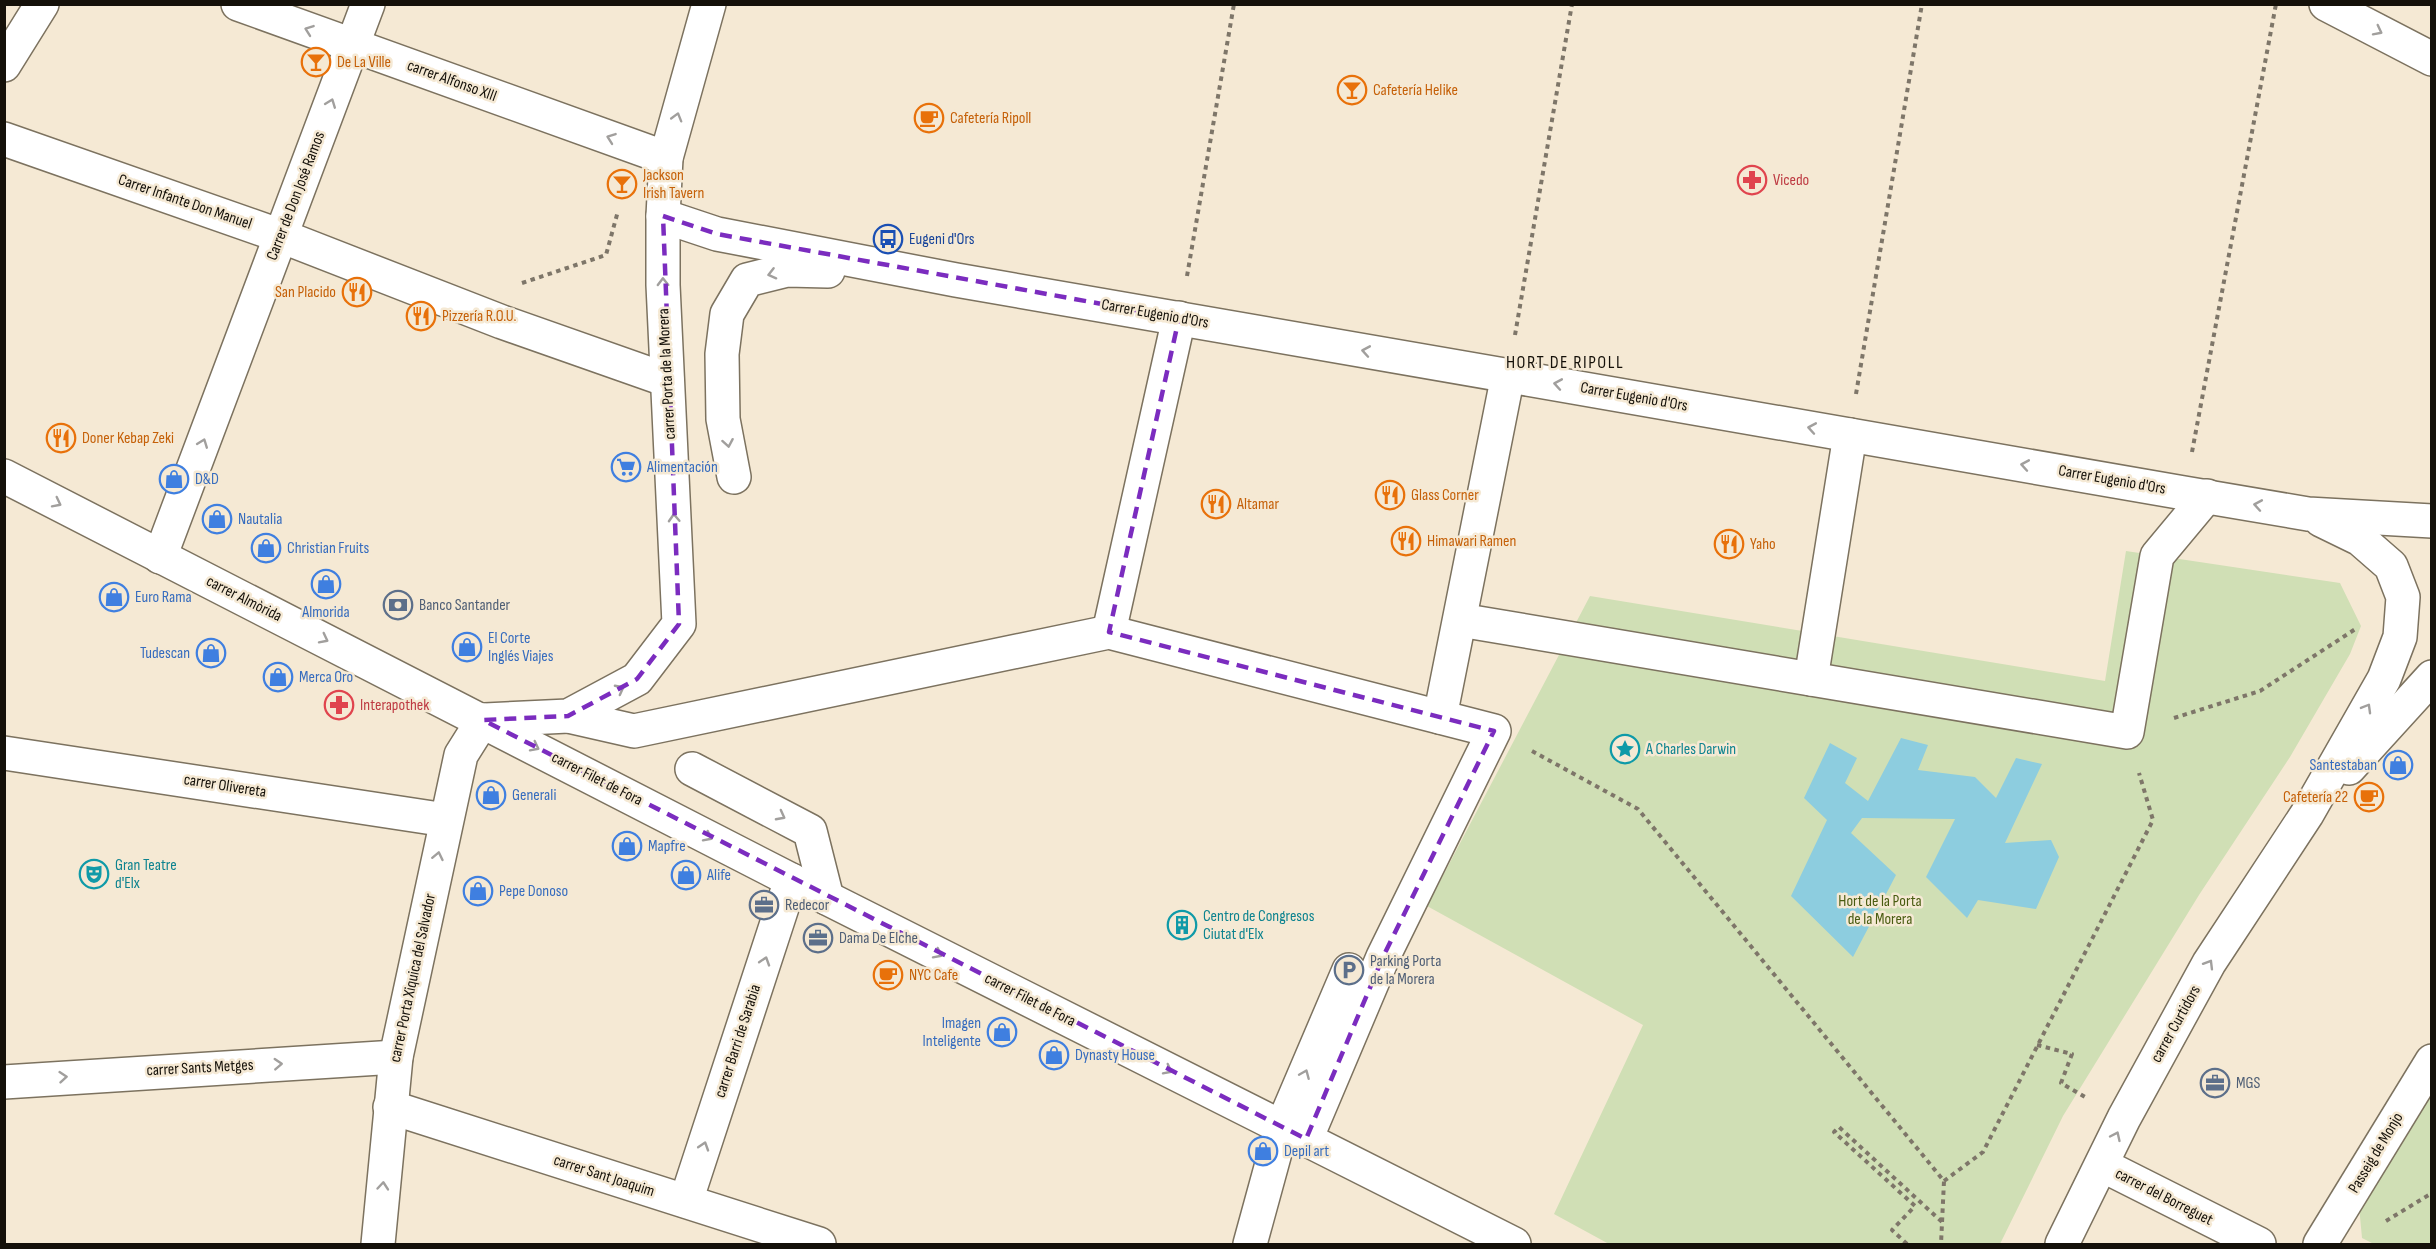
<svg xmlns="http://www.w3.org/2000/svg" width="2436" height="1249" font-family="'Sofia Sans Condensed',sans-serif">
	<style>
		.green { fill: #d0dfb5 }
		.water { fill: #8dcddf }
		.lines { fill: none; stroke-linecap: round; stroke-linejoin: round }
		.minor-casing { stroke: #7c725f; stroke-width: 36 }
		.path { stroke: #7e7669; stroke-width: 4; stroke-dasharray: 4.5 4.5; stroke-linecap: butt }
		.minor { stroke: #fff; stroke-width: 33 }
		.oneway { stroke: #a19f9d }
		.marked { fill: none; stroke: #7b2cbf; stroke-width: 4.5; stroke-dasharray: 12 8; stroke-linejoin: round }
		.labels { text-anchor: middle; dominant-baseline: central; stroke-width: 5; stroke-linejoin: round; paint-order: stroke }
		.food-label { font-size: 16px; fill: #c56008; stroke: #f5e9d4; text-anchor: start }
		.street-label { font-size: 16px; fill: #141009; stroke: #f5e9d4 }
		.health-label { font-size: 16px; fill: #be3a42; stroke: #f5e9d4; text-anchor: start }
		.transit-label { font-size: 16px; fill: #164399; stroke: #f5e9d4; text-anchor: start }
		.shop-label { font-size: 16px; fill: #366cbe; stroke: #f5e9d4; text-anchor: start }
		.service-label { font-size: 16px; fill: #4e5e75; stroke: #f5e9d4; text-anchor: start }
		.culture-label { font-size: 16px; fill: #0d838f; stroke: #f5e9d4; text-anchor: start }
		.park-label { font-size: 16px; fill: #495c11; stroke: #f5e9d4 }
		.neighbourhood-label { font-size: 18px; letter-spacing: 1.5px; fill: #141009; stroke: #f5e9d4 }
	</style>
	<rect width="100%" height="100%" fill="#f5e9d4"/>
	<!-- green -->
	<g class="green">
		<path d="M 2126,551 L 2340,583 L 2361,626 L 2350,654 L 2290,757 L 2199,895 L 2063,1116 L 2000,1244 L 1609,1244 L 1554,1214 L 1643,1025 L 1427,906 L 1590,596 L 2105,681 Z"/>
		<path d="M 2431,1089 L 2431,1244 L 2374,1244 L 2362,1238 L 2359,1206 Z"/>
	</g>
	<!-- water -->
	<path class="water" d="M 1901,738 L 1928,745 L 1918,770 L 1975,777 L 1996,798 L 2016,758 L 2042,764 L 2005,843 L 2051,840 L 2059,857 L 2036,909 L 1978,900 L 1967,918 L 1926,877 L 1955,819 L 1862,818 L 1851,833 L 1896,875 L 1853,957 L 1791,896 L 1827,820 L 1804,798 L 1830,743 L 1857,758 L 1845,783 L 1868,801 Z"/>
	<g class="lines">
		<!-- minor casing -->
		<g class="minor-casing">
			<g id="minor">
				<path d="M 238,4 L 666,158"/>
				<path d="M 2326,4 L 2432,59"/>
				<path d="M 4,65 L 42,4"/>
				<path d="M 4,139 L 281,236 L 502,322 L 667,380"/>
				<path d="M 663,216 L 717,234 L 956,280 L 2184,493 L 2308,514 L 2432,521"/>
				<path d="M 4,476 L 791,880 L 1514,1244"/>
				<path d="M 734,477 L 723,419 L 722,354 L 727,314 L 747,280 L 787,270 L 828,271"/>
				<path d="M 160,557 L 368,4"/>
				<path d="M 1460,620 L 2127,732 L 2157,556 L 2207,496"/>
				<path d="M 1109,632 L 1179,318"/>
				<path d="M 1811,679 L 1850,435"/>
				<path d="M 568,716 L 634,731 L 1109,632 L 1494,731 L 1383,957 L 1306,1139"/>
				<path d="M 1440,717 L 1508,375"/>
				<path d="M 485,720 L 568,716 L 637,679 L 679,624 L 663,285 L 663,216 L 666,158 L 709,4"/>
				<path d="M 4,753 L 446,820"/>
				<path d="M 2349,768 L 2432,677"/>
				<path d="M 692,769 L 810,831 L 827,898"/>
				<path d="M 4,1082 L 396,1057"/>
				<path d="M 390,1107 L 819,1244"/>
				<path d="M 2102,1165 L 2259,1244"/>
				<path d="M 686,1201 L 791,880"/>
				<path d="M 378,1244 L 396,1057 L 461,755 L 483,720"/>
				<path d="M 1250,1244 L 1282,1127 L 1349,970"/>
				<path d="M 2062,1244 L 2124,1118 L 2209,963 L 2307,814 L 2384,679 L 2400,637 L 2403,597 L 2391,566 L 2360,539 L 2321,520"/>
				<path d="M 2320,1244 L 2432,1061"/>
			</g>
		</g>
		<!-- path -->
		<g class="path">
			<path d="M 1187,276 L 1234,4"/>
			<path d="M 522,283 L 606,255 L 618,211"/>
			<path d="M 1515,335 L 1572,4"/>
			<path d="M 1856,394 L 1922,4"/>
			<path d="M 2192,452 L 2276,4"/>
			<path d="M 2174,718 L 2260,691 L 2357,628"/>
			<path d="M 1532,751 L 1638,809 L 1944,1181 L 1941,1244"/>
			<path d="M 2037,1045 L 2072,1054 L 2061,1083 L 2087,1098"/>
			<path d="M 1944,1181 L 1983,1152 L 2153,820 L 2139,773"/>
			<path d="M 2386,1221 L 2432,1193"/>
			<path d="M 1907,1244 L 1892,1230 L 1915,1206 L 1834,1132 L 1839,1127 L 1942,1222"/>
		</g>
		<!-- minor -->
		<use href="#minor" class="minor"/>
	</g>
	<!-- one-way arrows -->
	<defs><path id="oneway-chevron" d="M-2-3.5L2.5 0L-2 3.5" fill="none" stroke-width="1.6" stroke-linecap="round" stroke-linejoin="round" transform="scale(1.5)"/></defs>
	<g class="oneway">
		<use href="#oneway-chevron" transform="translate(309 30) rotate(-160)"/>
		<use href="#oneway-chevron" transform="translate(2378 31) rotate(27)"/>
		<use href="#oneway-chevron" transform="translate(331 103) rotate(-69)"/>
		<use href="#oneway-chevron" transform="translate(677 117) rotate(-74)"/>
		<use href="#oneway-chevron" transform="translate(611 138) rotate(-160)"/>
		<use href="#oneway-chevron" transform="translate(772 274) rotate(166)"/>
		<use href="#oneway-chevron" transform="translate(663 282) rotate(-91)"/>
		<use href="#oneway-chevron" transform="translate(1366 351) rotate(-170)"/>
		<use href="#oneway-chevron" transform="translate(1558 384) rotate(-170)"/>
		<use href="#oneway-chevron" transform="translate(1812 428) rotate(-170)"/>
		<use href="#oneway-chevron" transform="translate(203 443) rotate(-69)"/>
		<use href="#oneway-chevron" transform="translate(728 443) rotate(80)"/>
		<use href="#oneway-chevron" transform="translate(2025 465) rotate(-170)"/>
		<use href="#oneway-chevron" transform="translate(57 503) rotate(27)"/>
		<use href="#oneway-chevron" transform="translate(2258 505) rotate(-170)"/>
		<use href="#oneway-chevron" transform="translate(674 518) rotate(-93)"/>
		<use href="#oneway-chevron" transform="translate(324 639) rotate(27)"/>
		<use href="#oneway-chevron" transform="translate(620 689) rotate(-28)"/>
		<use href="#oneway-chevron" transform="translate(2367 708) rotate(-60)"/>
		<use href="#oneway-chevron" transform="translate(535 747) rotate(27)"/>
		<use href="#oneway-chevron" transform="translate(781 816) rotate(28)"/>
		<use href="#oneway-chevron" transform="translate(708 837) rotate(27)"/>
		<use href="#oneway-chevron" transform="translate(438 856) rotate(-78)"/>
		<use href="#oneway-chevron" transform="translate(938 954) rotate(27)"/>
		<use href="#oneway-chevron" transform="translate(765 961) rotate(-72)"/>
		<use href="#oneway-chevron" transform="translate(2209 964) rotate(-59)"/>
		<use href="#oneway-chevron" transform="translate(278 1064) rotate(-3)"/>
		<use href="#oneway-chevron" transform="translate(1168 1070) rotate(27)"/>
		<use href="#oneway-chevron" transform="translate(1305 1074) rotate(-67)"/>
		<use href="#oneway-chevron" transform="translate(63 1077) rotate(-5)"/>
		<use href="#oneway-chevron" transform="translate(2116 1136) rotate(-65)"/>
		<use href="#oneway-chevron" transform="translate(704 1146) rotate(-72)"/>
		<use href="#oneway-chevron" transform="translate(383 1186) rotate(-85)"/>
	</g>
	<!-- marked area -->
	<path class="marked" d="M 663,216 L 717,234 L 1179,318 L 1109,632 L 1494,731 L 1383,957 L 1306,1139 L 483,720 L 568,716 L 637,679 L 679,624 Z"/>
	<!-- icons -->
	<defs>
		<g id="bar-ring" transform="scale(1.5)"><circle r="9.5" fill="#f5e9d4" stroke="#e8710a" stroke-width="1.5"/><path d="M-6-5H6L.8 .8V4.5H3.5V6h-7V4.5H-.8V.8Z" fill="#e8710a"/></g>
		<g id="cafe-ring" transform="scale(1.5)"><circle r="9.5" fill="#f5e9d4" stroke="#e8710a" stroke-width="1.5"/><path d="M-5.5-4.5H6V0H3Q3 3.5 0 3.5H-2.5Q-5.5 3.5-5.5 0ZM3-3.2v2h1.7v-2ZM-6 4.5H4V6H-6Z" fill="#e8710a"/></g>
		<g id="pharmacy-ring" transform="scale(1.5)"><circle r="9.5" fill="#f5e9d4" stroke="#e0444e" stroke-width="1.5"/><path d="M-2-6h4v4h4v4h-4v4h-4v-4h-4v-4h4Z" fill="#e0444e"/></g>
		<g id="bus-ring" transform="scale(1.5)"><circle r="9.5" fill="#f5e9d4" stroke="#1a4fb4" stroke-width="1.5"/><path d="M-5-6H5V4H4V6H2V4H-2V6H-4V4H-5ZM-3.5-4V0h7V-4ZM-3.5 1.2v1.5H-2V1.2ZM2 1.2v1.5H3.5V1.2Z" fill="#1a4fb4"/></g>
		<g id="restaurant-ring" transform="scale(1.5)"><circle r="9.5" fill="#f5e9d4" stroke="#e8710a" stroke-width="1.5"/><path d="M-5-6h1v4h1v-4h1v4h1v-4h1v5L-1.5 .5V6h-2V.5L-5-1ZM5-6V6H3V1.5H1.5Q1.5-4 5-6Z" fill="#e8710a"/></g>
		<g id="supermarket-ring" transform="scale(1.5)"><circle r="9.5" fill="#f5e9d4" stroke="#3f7fe0" stroke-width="1.5"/><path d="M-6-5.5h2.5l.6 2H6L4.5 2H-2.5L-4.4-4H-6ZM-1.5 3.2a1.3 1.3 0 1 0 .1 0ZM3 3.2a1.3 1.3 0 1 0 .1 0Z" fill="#3f7fe0"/></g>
		<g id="shop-ring" transform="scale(1.5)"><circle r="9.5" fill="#f5e9d4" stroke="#3f7fe0" stroke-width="1.5"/><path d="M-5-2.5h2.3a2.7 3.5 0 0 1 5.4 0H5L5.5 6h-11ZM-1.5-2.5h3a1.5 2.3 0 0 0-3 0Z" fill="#3f7fe0"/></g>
		<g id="bank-ring" transform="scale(1.5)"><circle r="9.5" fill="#f5e9d4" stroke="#5c6f8a" stroke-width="1.5"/><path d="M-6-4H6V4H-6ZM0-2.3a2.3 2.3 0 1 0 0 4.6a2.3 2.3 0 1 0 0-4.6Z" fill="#5c6f8a"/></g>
		<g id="sight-ring" transform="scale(1.5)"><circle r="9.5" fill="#f5e9d4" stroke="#0f9aa8" stroke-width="1.5"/><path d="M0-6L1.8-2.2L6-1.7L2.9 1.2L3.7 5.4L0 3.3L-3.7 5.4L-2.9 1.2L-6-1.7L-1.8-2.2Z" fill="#0f9aa8"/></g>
		<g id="theatre-ring" transform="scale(1.5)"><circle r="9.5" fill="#f5e9d4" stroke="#0f9aa8" stroke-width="1.5"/><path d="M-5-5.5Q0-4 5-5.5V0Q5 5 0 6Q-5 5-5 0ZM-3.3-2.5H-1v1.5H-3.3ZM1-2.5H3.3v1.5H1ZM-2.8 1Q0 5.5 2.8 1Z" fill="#0f9aa8"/></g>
		<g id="office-ring" transform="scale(1.5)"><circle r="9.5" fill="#f5e9d4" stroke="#5c6f8a" stroke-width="1.5"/><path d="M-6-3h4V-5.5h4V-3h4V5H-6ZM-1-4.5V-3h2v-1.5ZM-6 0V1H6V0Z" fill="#5c6f8a"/></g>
		<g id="building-ring" transform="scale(1.5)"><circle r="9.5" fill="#f5e9d4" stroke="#0f9aa8" stroke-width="1.5"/><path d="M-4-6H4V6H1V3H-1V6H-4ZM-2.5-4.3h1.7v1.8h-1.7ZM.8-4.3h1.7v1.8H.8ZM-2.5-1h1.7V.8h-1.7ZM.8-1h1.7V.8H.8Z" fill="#0f9aa8"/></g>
		<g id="parking-ring" transform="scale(1.5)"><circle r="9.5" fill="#f5e9d4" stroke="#5c6f8a" stroke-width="1.5"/><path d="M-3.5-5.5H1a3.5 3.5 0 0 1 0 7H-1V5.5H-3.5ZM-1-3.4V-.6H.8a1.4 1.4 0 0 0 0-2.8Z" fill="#5c6f8a"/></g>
	</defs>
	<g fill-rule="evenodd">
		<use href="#bar-ring" x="316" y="62"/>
		<use href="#bar-ring" x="1352" y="90"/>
		<use href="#cafe-ring" x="929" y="118"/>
		<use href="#pharmacy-ring" x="1752" y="180"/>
		<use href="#bar-ring" x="622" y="184"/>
		<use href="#bus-ring" x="888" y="239"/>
		<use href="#restaurant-ring" x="357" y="292"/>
		<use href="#restaurant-ring" x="421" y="316"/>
		<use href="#restaurant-ring" x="61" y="438"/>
		<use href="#supermarket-ring" x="626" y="467"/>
		<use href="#shop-ring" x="174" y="479"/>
		<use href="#restaurant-ring" x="1390" y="495"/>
		<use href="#restaurant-ring" x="1216" y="504"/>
		<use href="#shop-ring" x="217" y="519"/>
		<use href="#restaurant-ring" x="1406" y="541"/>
		<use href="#restaurant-ring" x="1729" y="544"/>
		<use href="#shop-ring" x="266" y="548"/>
		<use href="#shop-ring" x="326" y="584"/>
		<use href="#shop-ring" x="114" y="597"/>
		<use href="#bank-ring" x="398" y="605"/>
		<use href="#shop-ring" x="467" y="647"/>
		<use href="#shop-ring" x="211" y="653"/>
		<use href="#shop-ring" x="278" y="677"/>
		<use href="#pharmacy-ring" x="339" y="705"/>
		<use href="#sight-ring" x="1625" y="749"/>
		<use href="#shop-ring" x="2398" y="765"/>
		<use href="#shop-ring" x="491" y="795"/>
		<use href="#cafe-ring" x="2369" y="797"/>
		<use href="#shop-ring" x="627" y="846"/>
		<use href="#theatre-ring" x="94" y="874"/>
		<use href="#shop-ring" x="686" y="875"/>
		<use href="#shop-ring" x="478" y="891"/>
		<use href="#office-ring" x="764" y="905"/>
		<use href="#building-ring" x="1182" y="925"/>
		<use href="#office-ring" x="818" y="938"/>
		<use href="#parking-ring" x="1349" y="970"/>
		<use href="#cafe-ring" x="888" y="975"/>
		<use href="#shop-ring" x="1002" y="1032"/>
		<use href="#shop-ring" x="1054" y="1055"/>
		<use href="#office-ring" x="2215" y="1083"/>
		<use href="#shop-ring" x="1263" y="1151"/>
	</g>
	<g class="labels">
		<!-- food labels -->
		<g class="food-label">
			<text x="337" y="62">De La Ville</text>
			<text x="1373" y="90">Cafetería Helike</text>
			<text x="950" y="118">Cafetería Ripoll</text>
			<text x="643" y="175">Jackson<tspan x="643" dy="18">Irish Tavern</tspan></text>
			<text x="336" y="292" text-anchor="end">San Placido</text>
			<text x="442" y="316">Pizzería R.O.U.</text>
			<text x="82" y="438">Doner Kebap Zeki</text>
			<text x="1411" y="495">Glass Corner</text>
			<text x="1237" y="504">Altamar</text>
			<text x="1427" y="541">Himawari Ramen</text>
			<text x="1750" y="544">Yaho</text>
			<text x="2348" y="797" text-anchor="end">Cafetería 22</text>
			<text x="909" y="975">NYC Cafe</text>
		</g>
		<!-- street labels -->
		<g class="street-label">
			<text transform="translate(452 81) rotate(20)">carrer Alfonso XIII</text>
			<text transform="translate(296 196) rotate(-69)">Carrer de Don José Ramos</text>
			<text transform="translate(185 202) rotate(19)">Carrer Infante Don Manuel</text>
			<text transform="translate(1155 314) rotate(10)">Carrer Eugenio d'Ors</text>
			<text transform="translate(667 374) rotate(-93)">carrer Porta de la Morera</text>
			<text transform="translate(1634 397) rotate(10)">Carrer Eugenio d'Ors</text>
			<text transform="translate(2112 480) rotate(10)">Carrer Eugenio d'Ors</text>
			<text transform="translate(244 599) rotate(27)">carrer Almòrida</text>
			<text transform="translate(597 779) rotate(27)">carrer Filet de Fora</text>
			<text transform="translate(225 786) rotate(9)">carrer Olivereta</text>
			<text transform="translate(413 978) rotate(-78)">carrer Porta Xiquica del Salvador</text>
			<text transform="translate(1030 1000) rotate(27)">carrer Filet de Fora</text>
			<text transform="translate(2176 1024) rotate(-61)">carrer Curtidors</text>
			<text transform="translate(738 1041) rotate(-72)">carrer Barri de Sarabia</text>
			<text transform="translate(200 1068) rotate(-3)">carrer Sants Metges</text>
			<text transform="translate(2376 1153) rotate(-59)">Passeig de Monjo</text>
			<text transform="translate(604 1176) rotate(18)">carrer Sant Joaquim</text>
			<text transform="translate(2164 1197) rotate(27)">carrer del Borreguet</text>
		</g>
		<!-- health labels -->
		<g class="health-label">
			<text x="1773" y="180">Vicedo</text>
			<text x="360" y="705">Interapothek</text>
		</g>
		<!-- transit labels -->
		<g class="transit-label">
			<text x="909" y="239">Eugeni d'Ors</text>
		</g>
		<!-- shop labels -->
		<g class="shop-label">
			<text x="647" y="467">Alimentación</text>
			<text x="195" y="479">D&amp;D</text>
			<text x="238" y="519">Nautalia</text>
			<text x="287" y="548">Christian Fruits</text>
			<text x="135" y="597">Euro Rama</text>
			<text x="326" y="612" text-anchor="middle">Almorida</text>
			<text x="488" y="638">El Corte<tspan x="488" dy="18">Inglés Viajes</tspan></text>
			<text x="190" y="653" text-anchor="end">Tudescan</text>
			<text x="299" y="677">Merca Oro</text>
			<text x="2377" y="765" text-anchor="end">Santestaban</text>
			<text x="512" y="795">Generali</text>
			<text x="648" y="846">Mapfre</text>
			<text x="707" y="875">Alife</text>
			<text x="499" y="891">Pepe Donoso</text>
			<text x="981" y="1023" text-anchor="end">Imagen<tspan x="981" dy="18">Inteligente</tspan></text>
			<text x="1075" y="1055">Dynasty House</text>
			<text x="1284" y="1151">Depil art</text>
		</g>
		<!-- service labels -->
		<g class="service-label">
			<text x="419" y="605">Banco Santander</text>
			<text x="785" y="905">Redecor</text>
			<text x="839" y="938">Dama De Elche</text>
			<text x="1370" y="961">Parking Porta<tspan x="1370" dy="18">de la Morera</tspan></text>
			<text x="2236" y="1083">MGS</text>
		</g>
		<!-- culture labels -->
		<g class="culture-label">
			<text x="1646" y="749">A Charles Darwin</text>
			<text x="115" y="865">Gran Teatre<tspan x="115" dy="18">d'Elx</tspan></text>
			<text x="1203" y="916">Centro de Congresos<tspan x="1203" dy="18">Ciutat d'Elx</tspan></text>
		</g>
		<!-- park labels -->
		<g class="park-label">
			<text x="1880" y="901">Hort de la Porta<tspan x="1880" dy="18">de la Morera</tspan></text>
		</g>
		<!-- neighbourhood labels -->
		<g class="neighbourhood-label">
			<text x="1565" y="362">HORT DE RIPOLL</text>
		</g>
	</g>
	<!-- border -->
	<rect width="2436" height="1249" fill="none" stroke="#141009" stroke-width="12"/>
</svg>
